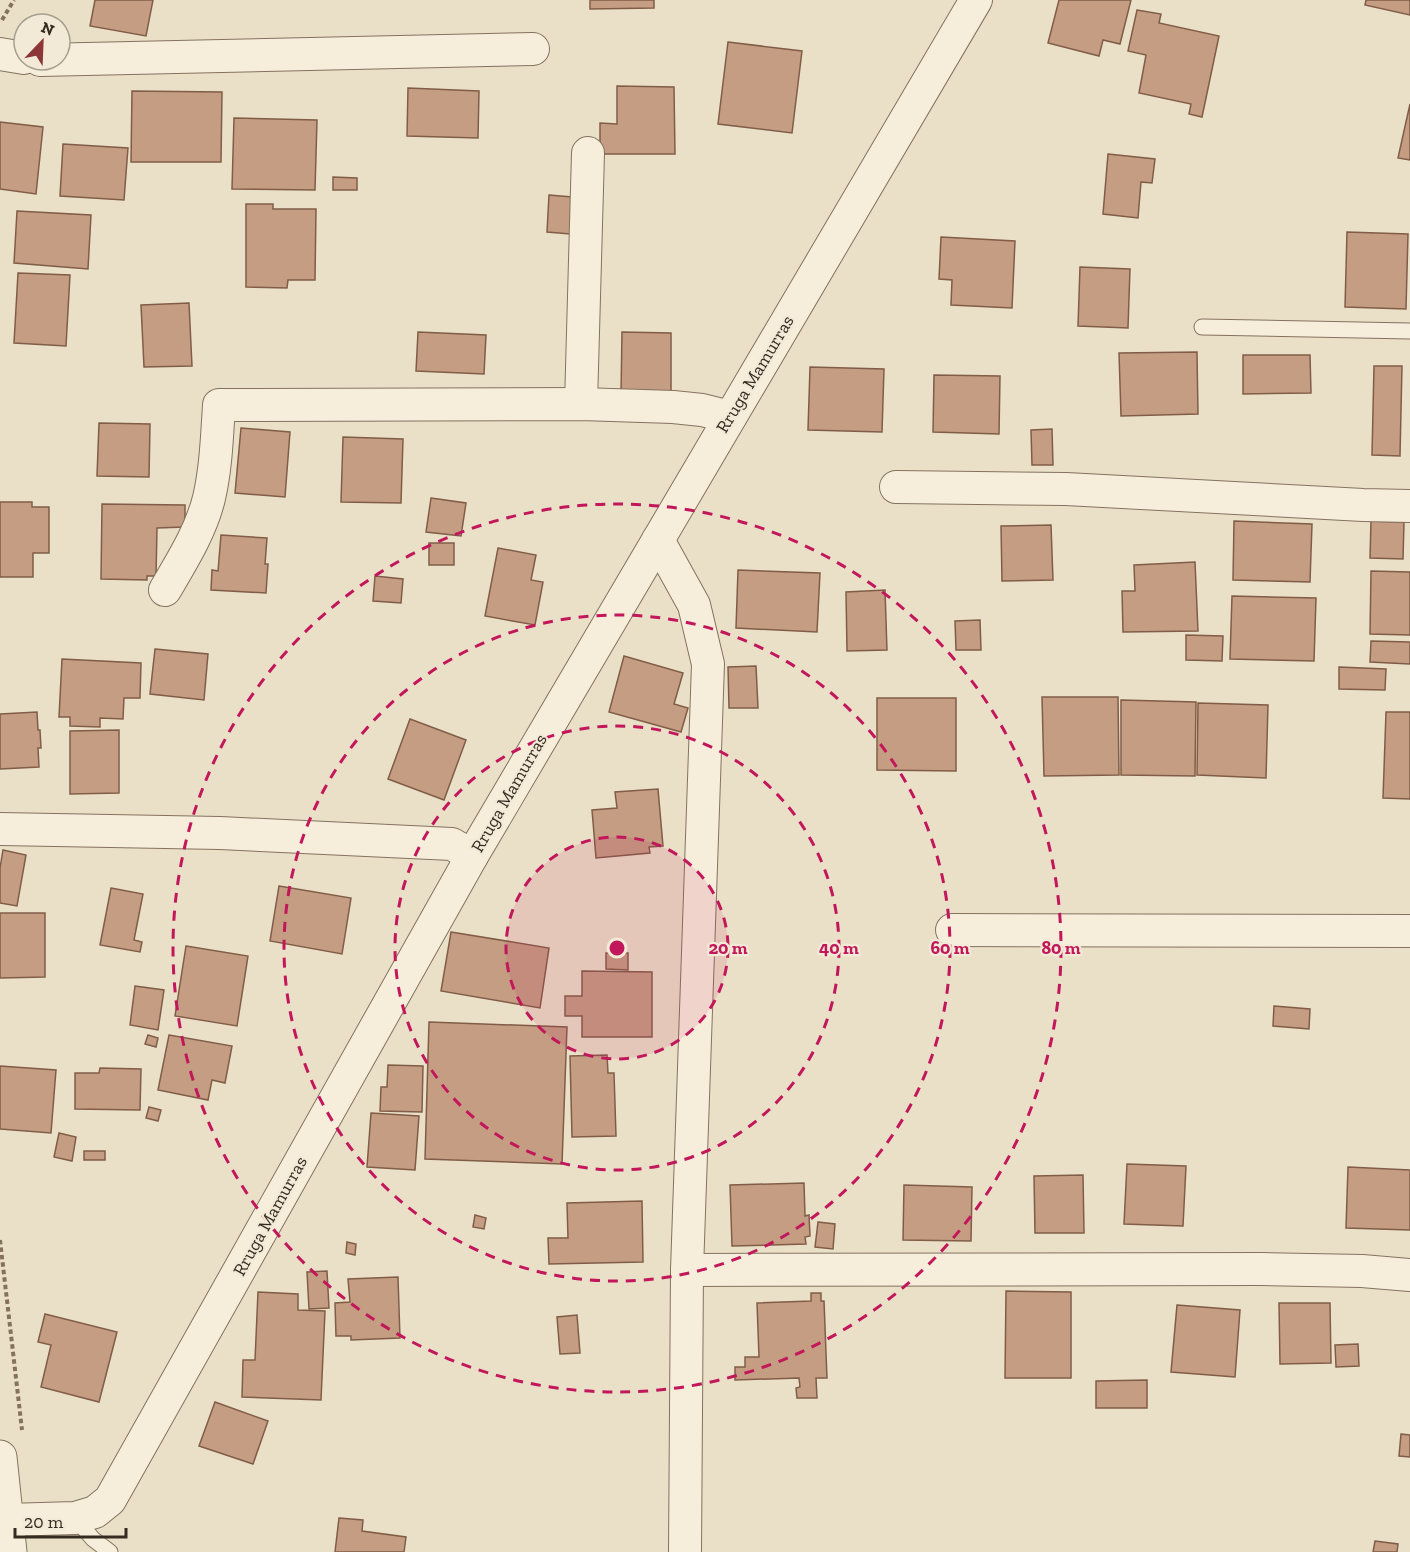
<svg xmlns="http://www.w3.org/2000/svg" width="1410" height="1552" font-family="'Zilla Slab',serif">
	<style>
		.building { fill: #c49d82; stroke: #815d47; stroke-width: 1.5 }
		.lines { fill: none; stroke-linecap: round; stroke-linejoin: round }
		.service-casing { stroke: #84725f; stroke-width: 17 }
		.minor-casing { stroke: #84725f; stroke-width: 34 }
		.tertiary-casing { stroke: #84725f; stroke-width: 35 }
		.path { stroke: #84725f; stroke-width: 4; stroke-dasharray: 4.5 3; stroke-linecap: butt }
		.service { stroke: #f6eddb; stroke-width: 15 }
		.minor { stroke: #f6eddb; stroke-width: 32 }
		.tertiary { stroke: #f6eddb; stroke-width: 33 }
		.ring { fill: none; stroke: #c2185b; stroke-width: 3; stroke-dasharray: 10 8 }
		.labels { text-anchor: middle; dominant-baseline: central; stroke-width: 4.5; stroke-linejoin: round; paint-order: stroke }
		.street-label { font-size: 18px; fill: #362b21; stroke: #f2ead7 }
		.centre { fill: #c2185b; stroke: #f2ead7; stroke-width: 3 }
		.ring-label { font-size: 18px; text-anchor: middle; font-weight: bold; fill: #c2185b; stroke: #f2ead7; stroke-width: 4.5; stroke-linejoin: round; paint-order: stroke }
	</style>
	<rect width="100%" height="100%" fill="#eae0c8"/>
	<!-- building -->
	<g class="building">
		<path d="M 95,0 L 153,0 L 146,36 L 90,26 Z"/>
		<path d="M 590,0 L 654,0 L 654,8 L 590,9 Z"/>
		<path d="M 1059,0 L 1131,0 L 1120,44 L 1103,40 L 1099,56 L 1048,43 Z"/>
		<path d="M 1366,0 L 1410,0 L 1410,15 L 1365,5 Z"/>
		<path d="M 1137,10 L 1161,14 L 1159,23 L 1219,36 L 1202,117 L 1189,114 L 1191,104 L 1139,93 L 1146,55 L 1128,51 Z"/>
		<path d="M 728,42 L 802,51 L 792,133 L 718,124 Z"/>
		<path d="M 617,86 L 674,87 L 675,154 L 600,154 L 600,123 L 617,124 Z"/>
		<path d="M 408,88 L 479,91 L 478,138 L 407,136 Z"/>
		<path d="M 132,91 L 222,92 L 221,162 L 131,162 Z"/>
		<path d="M 1410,104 L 1410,160 L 1398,158 Z"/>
		<path d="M 234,118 L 317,120 L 315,190 L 232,189 Z"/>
		<path d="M 0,122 L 43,127 L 36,194 L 0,189 Z"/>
		<path d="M 63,144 L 128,148 L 124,200 L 60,196 Z"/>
		<path d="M 1108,154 L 1155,159 L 1152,183 L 1141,182 L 1138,218 L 1103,214 Z"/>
		<path d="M 333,177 L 357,178 L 357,190 L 333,190 Z"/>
		<path d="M 549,195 L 572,197 L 570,234 L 547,232 Z"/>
		<path d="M 246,204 L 273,204 L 273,209 L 316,209 L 315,280 L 288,280 L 287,288 L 246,287 Z"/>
		<path d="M 17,211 L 91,215 L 88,269 L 14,263 Z"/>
		<path d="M 1347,232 L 1408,234 L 1406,309 L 1345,307 Z"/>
		<path d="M 941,237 L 1015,241 L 1012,308 L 951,305 L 952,280 L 939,279 Z"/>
		<path d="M 1080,267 L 1130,269 L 1128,328 L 1078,326 Z"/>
		<path d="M 18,273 L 70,275 L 66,346 L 14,343 Z"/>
		<path d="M 189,303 L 192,366 L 144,367 L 141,305 Z"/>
		<path d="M 418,332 L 486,335 L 484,374 L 416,371 Z"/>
		<path d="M 622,332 L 671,333 L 671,393 L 621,393 Z"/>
		<path d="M 1197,352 L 1198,414 L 1121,416 L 1119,353 Z"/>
		<path d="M 1243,355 L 1310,355 L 1311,393 L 1243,394 Z"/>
		<path d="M 1374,366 L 1402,366 L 1400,456 L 1372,455 Z"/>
		<path d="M 810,367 L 884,369 L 882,432 L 808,430 Z"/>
		<path d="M 934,375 L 1000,376 L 999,434 L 933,432 Z"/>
		<path d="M 99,423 L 150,424 L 149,477 L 97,476 Z"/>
		<path d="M 241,428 L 290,432 L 285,497 L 235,493 Z"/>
		<path d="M 1052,429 L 1053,465 L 1032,465 L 1031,430 Z"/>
		<path d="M 343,437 L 403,439 L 401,503 L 341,502 Z"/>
		<path d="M 431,498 L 466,503 L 461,536 L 426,532 Z"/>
		<path d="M 0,502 L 32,502 L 32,507 L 49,507 L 49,553 L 33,553 L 33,577 L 0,577 Z"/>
		<path d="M 102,504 L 185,505 L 185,527 L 157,528 L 156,576 L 147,576 L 147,580 L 101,579 Z"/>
		<path d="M 1234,521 L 1312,524 L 1310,582 L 1233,580 Z"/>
		<path d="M 1371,521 L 1404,522 L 1403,559 L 1370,558 Z"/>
		<path d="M 1051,525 L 1053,580 L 1002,581 L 1001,526 Z"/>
		<path d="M 221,535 L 267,538 L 265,564 L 268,564 L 266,593 L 211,590 L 212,570 L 218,571 Z"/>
		<rect x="429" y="543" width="25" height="22"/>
		<path d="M 498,548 L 536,555 L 531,580 L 543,582 L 535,625 L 485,616 Z"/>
		<path d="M 1195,562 L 1198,631 L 1123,632 L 1122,591 L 1135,591 L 1134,565 Z"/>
		<path d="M 738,570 L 820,573 L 817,632 L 736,628 Z"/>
		<path d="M 1371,571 L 1410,572 L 1410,635 L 1370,634 Z"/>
		<path d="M 375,576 L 403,579 L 401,603 L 373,601 Z"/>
		<path d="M 885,590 L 887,650 L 847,651 L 846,592 Z"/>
		<path d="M 1232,596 L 1316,598 L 1314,661 L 1230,659 Z"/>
		<path d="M 980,620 L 981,650 L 956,650 L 955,621 Z"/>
		<path d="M 1186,635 L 1223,636 L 1222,661 L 1186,660 Z"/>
		<path d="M 1371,641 L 1410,642 L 1410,664 L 1370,662 Z"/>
		<path d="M 155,649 L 208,654 L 204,700 L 150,694 Z"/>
		<path d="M 624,656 L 683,673 L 674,704 L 688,708 L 681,732 L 609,712 Z"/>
		<path d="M 62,659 L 141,663 L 140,698 L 124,698 L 123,719 L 100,718 L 100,727 L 70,726 L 70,717 L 59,717 Z"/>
		<path d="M 756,666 L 758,708 L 729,708 L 728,667 Z"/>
		<path d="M 1339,667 L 1386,669 L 1385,690 L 1339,689 Z"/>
		<path d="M 1042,697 L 1118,697 L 1119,775 L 1044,776 Z"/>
		<path d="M 877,698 L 956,698 L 956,771 L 877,770 Z"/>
		<path d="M 1121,700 L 1196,702 L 1195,776 L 1121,775 Z"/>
		<path d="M 1198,703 L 1268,705 L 1266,778 L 1197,775 Z"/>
		<path d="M 37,712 L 38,730 L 40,730 L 41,748 L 38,748 L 39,767 L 0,769 L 0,714 Z"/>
		<path d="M 1386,712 L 1410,712 L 1410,799 L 1383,798 Z"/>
		<path d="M 410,719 L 466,740 L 444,800 L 388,779 Z"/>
		<path d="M 119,730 L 119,793 L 70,794 L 70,731 Z"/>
		<path d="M 658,789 L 663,846 L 649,847 L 650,853 L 596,858 L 592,810 L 617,808 L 615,792 Z"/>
		<path d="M 3,850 L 26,855 L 17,906 L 0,903 L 0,868 Z"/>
		<path d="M 279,886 L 351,898 L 342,954 L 270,941 Z"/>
		<path d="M 111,888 L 143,894 L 134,940 L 142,942 L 140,952 L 100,945 Z"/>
		<path d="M 0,913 L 45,913 L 45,977 L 0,978 Z"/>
		<path d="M 451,932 L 549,948 L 540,1008 L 441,991 Z"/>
		<path d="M 186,946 L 248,956 L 237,1026 L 175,1016 Z"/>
		<path d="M 606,953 L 628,953 L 628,970 L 606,969 Z"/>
		<path d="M 582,971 L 652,972 L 652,1037 L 582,1037 L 582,1016 L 565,1016 L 565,996 L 582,996 Z"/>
		<path d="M 135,986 L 164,990 L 158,1030 L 130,1025 Z"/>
		<path d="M 1274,1006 L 1310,1009 L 1309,1029 L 1273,1026 Z"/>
		<path d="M 429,1022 L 567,1027 L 562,1164 L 425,1159 Z"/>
		<path d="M 148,1035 L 158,1038 L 156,1047 L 145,1044 Z"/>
		<path d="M 169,1035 L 232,1046 L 225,1083 L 212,1080 L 208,1100 L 158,1090 Z"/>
		<path d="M 607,1055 L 608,1073 L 614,1073 L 616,1136 L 572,1137 L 570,1056 Z"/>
		<path d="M 388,1065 L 423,1066 L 422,1112 L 380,1111 L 381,1087 L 387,1087 Z"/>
		<path d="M 0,1066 L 56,1070 L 51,1133 L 0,1129 Z"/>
		<path d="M 100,1068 L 141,1069 L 140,1110 L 75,1109 L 75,1073 L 99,1073 Z"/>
		<path d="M 149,1107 L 161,1110 L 158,1121 L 146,1118 Z"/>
		<path d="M 371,1113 L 419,1116 L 415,1170 L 367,1167 Z"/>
		<path d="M 59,1133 L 76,1137 L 72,1161 L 54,1157 Z"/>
		<rect x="84" y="1151" width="21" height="9"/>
		<path d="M 1127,1164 L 1186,1166 L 1183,1226 L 1124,1224 Z"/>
		<path d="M 1348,1167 L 1410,1170 L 1410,1230 L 1346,1228 Z"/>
		<path d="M 1083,1175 L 1084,1233 L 1035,1233 L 1034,1176 Z"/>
		<path d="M 804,1183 L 805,1216 L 809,1215 L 810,1236 L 805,1237 L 806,1244 L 732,1246 L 730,1185 Z"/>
		<path d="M 904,1185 L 972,1187 L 971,1241 L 903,1240 Z"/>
		<path d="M 642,1201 L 643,1262 L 549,1264 L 548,1238 L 568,1238 L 567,1203 Z"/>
		<path d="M 475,1215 L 486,1218 L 484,1229 L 473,1227 Z"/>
		<path d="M 818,1222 L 835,1224 L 833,1249 L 815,1247 Z"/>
		<path d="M 347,1242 L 356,1244 L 355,1255 L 346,1253 Z"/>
		<path d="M 327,1271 L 329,1308 L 309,1309 L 307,1272 Z"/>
		<path d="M 398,1277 L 400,1338 L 351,1340 L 351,1336 L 336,1336 L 335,1303 L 350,1302 L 348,1279 Z"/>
		<path d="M 1006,1291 L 1071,1292 L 1071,1378 L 1005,1378 Z"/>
		<path d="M 258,1292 L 298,1294 L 298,1310 L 325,1311 L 321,1400 L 242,1397 L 243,1360 L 255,1360 Z"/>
		<path d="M 811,1293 L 821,1293 L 821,1301 L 824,1301 L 827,1378 L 816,1378 L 817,1398 L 797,1398 L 796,1388 L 800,1387 L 799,1378 L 735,1380 L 735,1367 L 745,1367 L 745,1357 L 759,1357 L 757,1303 L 811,1301 Z"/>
		<path d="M 1279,1303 L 1330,1303 L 1331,1363 L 1280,1364 Z"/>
		<path d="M 1177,1305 L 1240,1310 L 1235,1377 L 1171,1372 Z"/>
		<path d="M 45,1314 L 117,1332 L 99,1402 L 41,1387 L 51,1345 L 38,1342 Z"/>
		<path d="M 577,1315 L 580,1353 L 560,1354 L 557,1317 Z"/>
		<path d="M 1358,1344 L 1359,1366 L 1336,1367 L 1335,1345 Z"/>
		<path d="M 1147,1380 L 1147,1408 L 1096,1408 L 1096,1381 Z"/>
		<path d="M 215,1402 L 268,1421 L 253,1464 L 199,1446 Z"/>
		<path d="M 1401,1434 L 1410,1435 L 1410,1457 L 1399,1456 Z"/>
		<path d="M 339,1518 L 363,1520 L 362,1531 L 406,1537 L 404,1552 L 335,1552 Z"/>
		<path d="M 1375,1541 L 1398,1544 L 1397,1552 L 1373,1552 Z"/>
	</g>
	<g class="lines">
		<!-- service casing -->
		<g class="service-casing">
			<g id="service">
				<path d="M 1202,327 L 1410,331"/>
				<path d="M 75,1518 L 93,1539 L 110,1552"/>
			</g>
		</g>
		<!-- minor casing -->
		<g class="minor-casing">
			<g id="minor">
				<path d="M 0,54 L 24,58"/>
				<path d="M 40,60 L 533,49"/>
				<path d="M 581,404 L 588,153"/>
				<path d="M 896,487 L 1066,489 L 1363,505 L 1410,506"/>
				<path d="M 658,540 L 694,605 L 708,664 L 687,1270 L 685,1552"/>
				<path d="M 165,590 C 182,561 201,531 209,498 C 216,468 217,436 219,405 L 581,404 L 673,407 L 702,410 L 730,417"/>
				<path d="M 0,829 L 220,833 L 452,844 L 472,856"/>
				<path d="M 952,930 L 1410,931"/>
				<path d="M 687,1270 L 1261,1269 L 1362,1271 L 1410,1275"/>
				<path d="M 7,1520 L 75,1518 L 95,1512 L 110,1500 L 472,856 L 976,0"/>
			</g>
		</g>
		<!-- tertiary casing -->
		<g class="tertiary-casing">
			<path id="tertiary" d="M 0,1457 L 10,1552"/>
		</g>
		<!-- path -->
		<g class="path">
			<path d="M 2,20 L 14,0"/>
			<path d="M 0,1240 L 22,1430"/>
		</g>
		<!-- service -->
		<use href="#service" class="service"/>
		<!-- minor -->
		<use href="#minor" class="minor"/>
		<!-- tertiary -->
		<use href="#tertiary" class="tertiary"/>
	</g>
	<!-- distance rings -->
	<circle cx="617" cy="948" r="111" fill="#c2185b" fill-opacity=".12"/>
	<g class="ring">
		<circle cx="617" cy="948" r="111"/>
		<circle cx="617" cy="948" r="222"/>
		<circle cx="617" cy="948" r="333"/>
		<circle cx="617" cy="948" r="444"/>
	</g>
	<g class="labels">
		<!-- street labels -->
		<g class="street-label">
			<text transform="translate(755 374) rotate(-59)">Rruga Mamurras</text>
			<text transform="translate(509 793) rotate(-60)">Rruga Mamurras</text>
			<text transform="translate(270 1216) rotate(-61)">Rruga Mamurras</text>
		</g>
	</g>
	<circle cx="617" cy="948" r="9" class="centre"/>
	<g class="ring-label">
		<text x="728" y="954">20 m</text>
		<text x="839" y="954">40 m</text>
		<text x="950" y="954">60 m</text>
		<text x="1061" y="954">80 m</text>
	</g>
	<!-- north arrow -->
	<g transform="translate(42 42) rotate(23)"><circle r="28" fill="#f2ead7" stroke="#a79e8e" stroke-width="1.5"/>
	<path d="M0-4.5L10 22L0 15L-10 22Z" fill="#8d3537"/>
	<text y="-9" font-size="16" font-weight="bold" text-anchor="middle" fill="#362b21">N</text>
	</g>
	<!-- scale -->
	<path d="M15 1528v9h111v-9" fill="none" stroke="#362b21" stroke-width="3"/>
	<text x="24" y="1528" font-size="18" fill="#362b21" stroke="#f2ead7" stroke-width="4.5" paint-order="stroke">20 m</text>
</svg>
